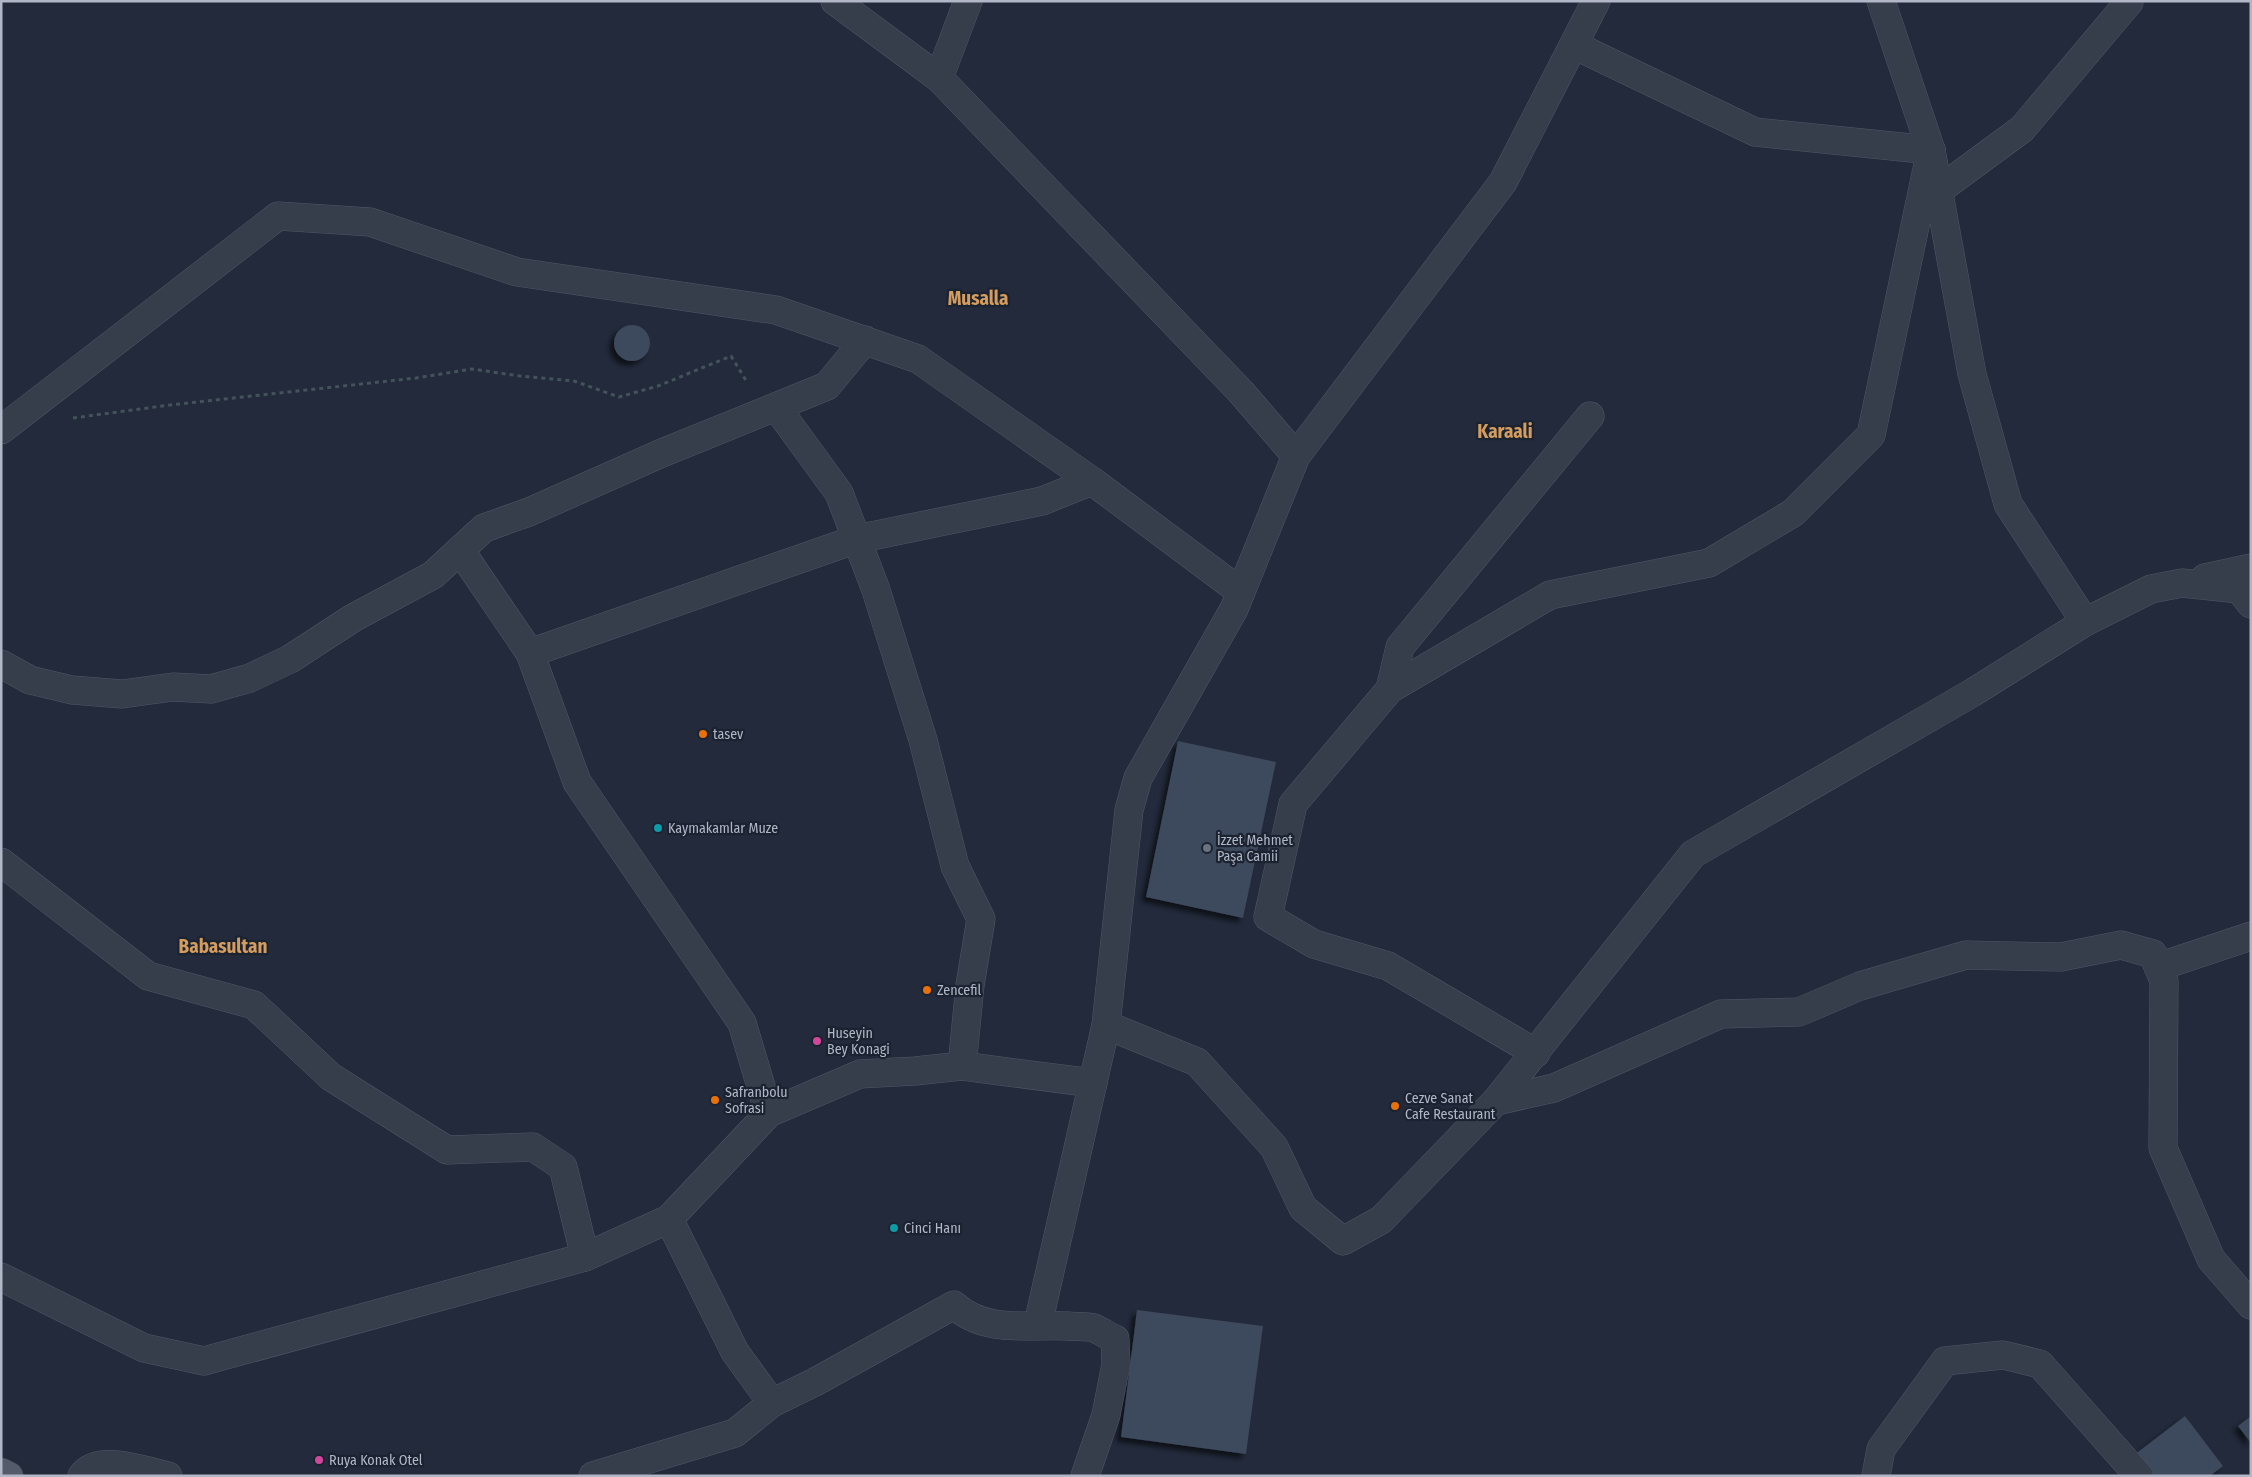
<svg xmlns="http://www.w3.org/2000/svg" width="2252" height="1477" font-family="'Fira Sans Condensed',sans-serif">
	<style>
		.building { fill: #3e485b; filter: url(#shadow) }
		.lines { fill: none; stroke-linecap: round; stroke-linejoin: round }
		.minor-casing { stroke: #515766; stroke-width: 29 }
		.major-casing { stroke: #3f4654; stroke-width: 29 }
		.path { stroke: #425459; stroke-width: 3; stroke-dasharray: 4 4; stroke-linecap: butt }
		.minor { stroke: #363d4b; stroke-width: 28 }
		.major { stroke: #545b6b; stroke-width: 28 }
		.food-dot { fill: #e8710a; stroke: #1b2230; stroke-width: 2 }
		.culture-dot { fill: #0f9aa8; stroke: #1b2230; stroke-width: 2 }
		.worship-dot { fill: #6b7280; stroke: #1b2230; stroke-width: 2 }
		.hotel-dot { fill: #d1479c; stroke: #1b2230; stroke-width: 2 }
		.labels { text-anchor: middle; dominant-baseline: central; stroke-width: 4.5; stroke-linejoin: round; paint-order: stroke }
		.poi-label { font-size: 14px; fill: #b1b7c7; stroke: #1b2230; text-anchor: start }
		.district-label { font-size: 19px; font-weight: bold; fill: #d49d5f; stroke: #1b2230 }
	</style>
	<defs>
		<filter id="shadow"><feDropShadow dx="-4.5" dy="4.5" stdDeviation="2.5" flood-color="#0009"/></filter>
	</defs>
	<rect width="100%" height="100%" fill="#222a3b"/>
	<!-- building -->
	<g class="building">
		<circle cx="632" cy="343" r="18"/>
		<path d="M 1178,741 L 1276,762 L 1243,918 L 1146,897 Z"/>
		<path d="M 1137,1310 L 1263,1326 L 1246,1454 L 1121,1437 Z"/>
		<path d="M 2185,1416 L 2223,1466 L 2210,1476 L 2150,1476 L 2134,1455 Z"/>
		<path d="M 2251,1416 L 2251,1443 L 2238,1426 Z"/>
	</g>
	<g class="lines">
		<!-- minor casing -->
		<g class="minor-casing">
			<g id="minor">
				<path d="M 835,1 L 939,78 L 1241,392 L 1296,456"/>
				<path d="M 1881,1 L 1931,150 L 1972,374 L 2008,504 L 2085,622"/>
				<path d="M 1574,45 L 1755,132 L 1931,150"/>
				<path d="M 939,78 L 968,1"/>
				<path d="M 1939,190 L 2022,129 L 2129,2"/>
				<path d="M 777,408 L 839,493 L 876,590 L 923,740 L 955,866 L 981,919 L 970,985 L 962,1066 L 915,1071 L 860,1074 L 769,1113 L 669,1219 L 735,1352 L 772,1403 L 815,1382 L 954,1305 C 986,1334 1028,1324 1068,1326 C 1076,1327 1087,1326 1094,1328 C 1101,1331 1108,1336 1115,1339 L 1116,1364 L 1106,1415 L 1085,1476"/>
				<path d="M 1,430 L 278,216 L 370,222 L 517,272 L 776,310 L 918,359 L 1092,481 L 1241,592"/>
				<path d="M 460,550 L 530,653"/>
				<path d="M 2205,578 L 2251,568"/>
				<path d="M 1,664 L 30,680 L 72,690 L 122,694 L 173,687 L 211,689 L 250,678 L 290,659 L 353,618 L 433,575 L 484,528 L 529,512 L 662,453 L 827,386 L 865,340"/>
				<path d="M 1390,689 L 1400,647 L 1590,416"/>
				<path d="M 1,862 L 148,976 L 254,1005 L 331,1077 L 447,1150 L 533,1147 L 563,1167 L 585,1257"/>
				<path d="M 2158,967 L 2251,936"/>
				<path d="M 1106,1025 L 1197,1062 L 1274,1147 L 1303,1208 L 1343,1241 L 1381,1220 L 1496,1101 L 1693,854 L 1972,693 L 2085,622 L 2151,589 L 2182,583 L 2239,589 L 2251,604"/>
				<path d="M 1536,1053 L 1388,966 L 1314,944 L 1268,917 L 1293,804 L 1390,689 L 1550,595 L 1709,563 L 1793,513 L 1871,435 L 1931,150"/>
				<path d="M 962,1066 L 1093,1083"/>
				<path d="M 1496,1101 L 1554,1088 L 1721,1014 L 1799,1012 L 1860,986 L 1966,955 L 2061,957 L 2121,945 L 2153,954 L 2164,981 L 2163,1148 L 2211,1259 L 2251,1305"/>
				<path d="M 769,1113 L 742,1023 L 577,782 L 530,653 L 857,539 L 1042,501 L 1092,481"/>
				<path d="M 1,1277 L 144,1348 L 204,1361 L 585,1257 L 669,1219"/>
				<path d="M 1038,1324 L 1106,1025 L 1129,810 L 1138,778 L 1234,609 L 1296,456 L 1503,182 L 1596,1"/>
				<path d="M 82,1476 C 98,1453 145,1471 168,1476"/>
				<path d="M 593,1476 L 735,1433 L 772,1403"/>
				<path d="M 1876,1476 L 1881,1449 L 1945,1361 L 2003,1355 L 2040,1364 L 2139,1476"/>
			</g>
		</g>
		<!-- major casing -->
		<g class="major-casing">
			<path id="major" d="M 1,1472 L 9,1476"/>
		</g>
		<!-- path -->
		<path class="path" d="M 73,418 L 170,405 L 416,378 L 472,369 L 520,376 L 574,381 L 619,397 L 658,386 L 731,356 L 747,382"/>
		<!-- minor -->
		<use href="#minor" class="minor"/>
		<!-- major -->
		<use href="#major" class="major"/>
	</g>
	<!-- markers -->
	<g class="food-dot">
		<circle cx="703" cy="734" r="5"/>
		<circle cx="927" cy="990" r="5"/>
		<circle cx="715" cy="1100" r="5"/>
		<circle cx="1395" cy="1106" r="5"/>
	</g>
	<g class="culture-dot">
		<circle cx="658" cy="828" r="5"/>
		<circle cx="894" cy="1228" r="5"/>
	</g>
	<circle class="worship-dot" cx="1207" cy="848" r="5"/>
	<g class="hotel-dot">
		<circle cx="817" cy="1041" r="5"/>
		<circle cx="319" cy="1460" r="5"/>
	</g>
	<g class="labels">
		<!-- poi labels -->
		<g class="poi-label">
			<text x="713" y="734">tasev</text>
			<text x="668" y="828">Kaymakamlar Muze</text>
			<text x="1217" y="840">İzzet Mehmet<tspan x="1217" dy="16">Paşa Camii</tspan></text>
			<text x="937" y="990">Zencefil</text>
			<text x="827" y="1033">Huseyin<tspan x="827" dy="16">Bey Konagi</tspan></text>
			<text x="725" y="1092">Safranbolu<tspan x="725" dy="16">Sofrasi</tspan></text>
			<text x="1405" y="1098">Cezve Sanat<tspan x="1405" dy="16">Cafe Restaurant</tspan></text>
			<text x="904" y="1228">Cinci Hanı</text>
			<text x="329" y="1460">Ruya Konak Otel</text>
		</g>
		<!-- district labels -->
		<g class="district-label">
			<text x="978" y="298">Musalla</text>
			<text x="1505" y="431">Karaali</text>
			<text x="223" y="946">Babasultan</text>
		</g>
	</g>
	<!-- border -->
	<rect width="2252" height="1477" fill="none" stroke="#b1b7c7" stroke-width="5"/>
</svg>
